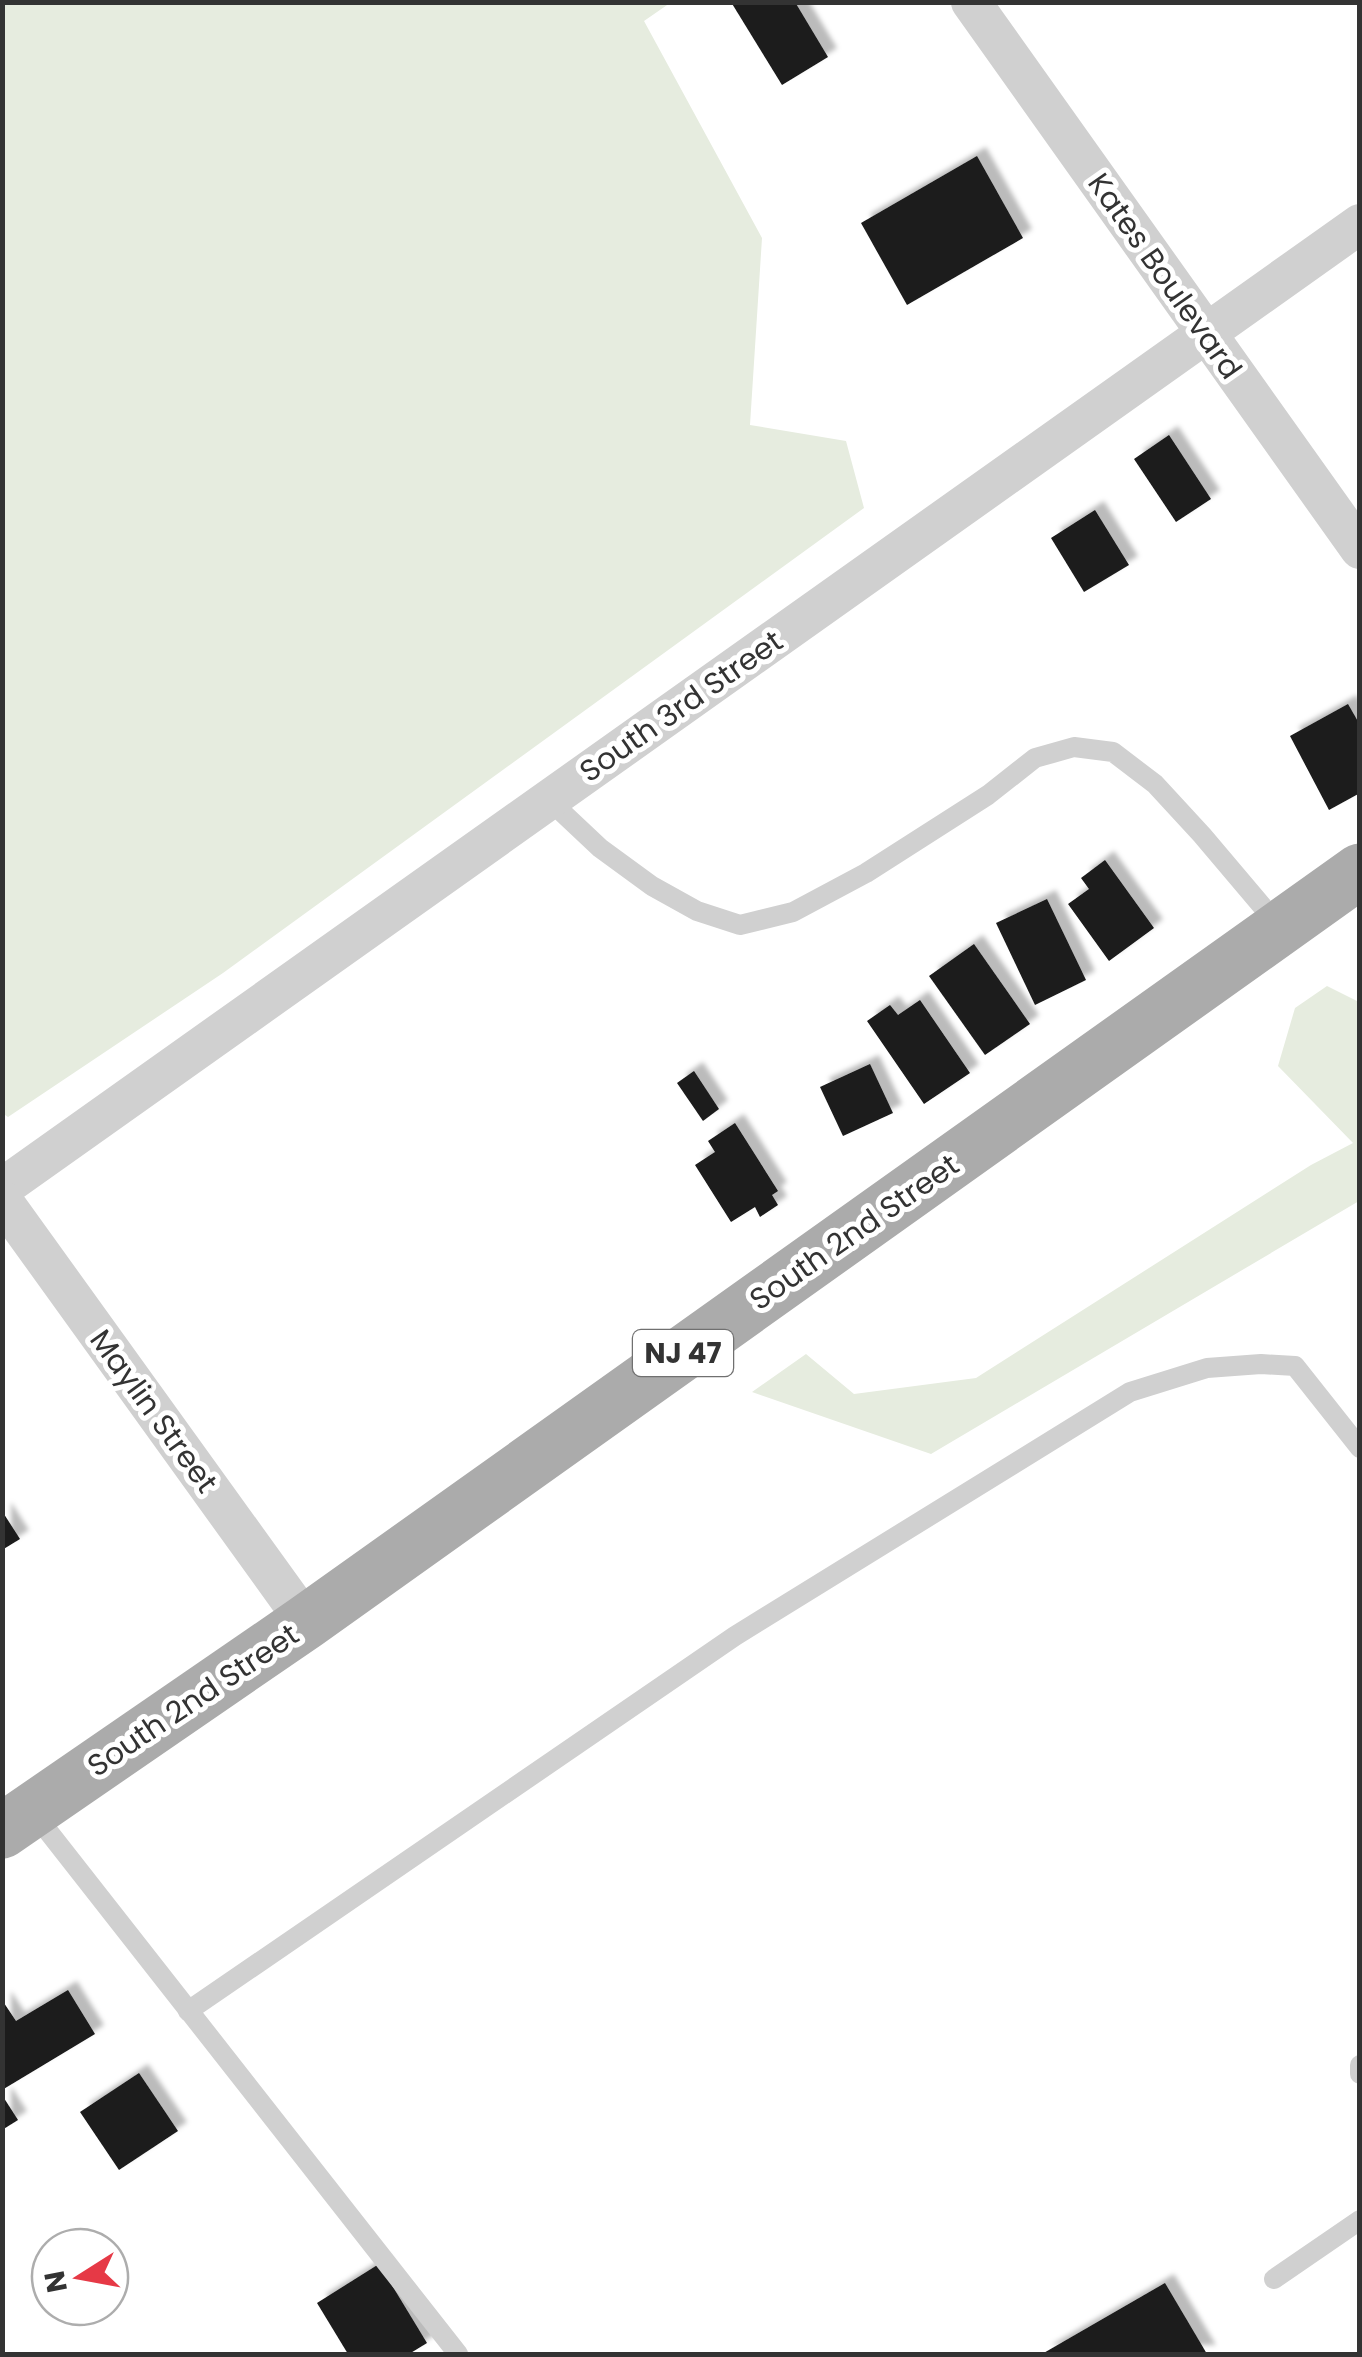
<svg xmlns="http://www.w3.org/2000/svg" width="1362" height="2357" font-family="Poppins,sans-serif">
	<style>
		.green { fill: #e6ecdf }
		.building { fill: #1a1a1a; filter: url(#shadow) }
		.lines { fill: none; stroke-linecap: round; stroke-linejoin: round }
		.service { stroke: #d0d0d0; stroke-width: 20 }
		.minor { stroke: #d0d0d0; stroke-width: 40 }
		.primary { stroke: #ababab; stroke-width: 55 }
		.labels { text-anchor: middle; dominant-baseline: central; stroke-width: 10; stroke-linejoin: round; paint-order: stroke }
		.shield { fill: #fff; stroke: #707070; stroke-width: 2.5 }
		.shield-label { font-size: 28px; font-weight: bold; fill: #333 }
		.street-label { font-size: 30px; fill: #333; stroke: #fff }
	</style>
	<defs>
		<filter id="shadow"><feDropShadow dx="9" dy="-9" stdDeviation="2.5" flood-color="#0004"/></filter>
	</defs>
	<rect width="100%" height="100%" fill="#fff"/>
	<!-- green -->
	<g class="green">
		<path d="M 3,2 L 670,3 L 644,21 L 762,238 L 750,425 L 846,441 L 864,508 L 223,973 L 8,1117 L 2,1113 Z"/>
		<path d="M 1327,986 L 1359,1002 L 1359,1201 L 931,1454 L 752,1392 L 806,1354 L 854,1394 L 976,1378 L 1311,1165 L 1353,1143 L 1278,1066 L 1295,1008 Z"/>
	</g>
	<!-- building -->
	<g class="building">
		<path d="M 731,2 L 795,2 L 828,57 L 782,85 Z"/>
		<path d="M 977,156 L 1023,238 L 907,305 L 861,223 Z"/>
		<path d="M 1169,435 L 1211,499 L 1176,522 L 1134,459 Z"/>
		<path d="M 1095,510 L 1129,565 L 1084,592 L 1051,538 Z"/>
		<path d="M 1348,704 L 1360,725 L 1360,793 L 1329,810 L 1290,736 Z"/>
		<path d="M 1105,860 L 1154,928 L 1109,961 L 1068,904 L 1089,889 L 1081,878 Z"/>
		<path d="M 1047,899 L 1086,980 L 1035,1005 L 996,923 Z"/>
		<path d="M 974,944 L 1030,1024 L 985,1055 L 929,976 Z"/>
		<path d="M 920,1000 L 970,1073 L 924,1104 L 867,1021 L 890,1005 L 898,1015 Z"/>
		<path d="M 870,1064 L 893,1113 L 843,1136 L 820,1087 Z"/>
		<path d="M 694,1071 L 719,1109 L 703,1121 L 677,1083 Z"/>
		<path d="M 735,1123 L 778,1191 L 772,1195 L 778,1205 L 760,1217 L 755,1207 L 731,1222 L 695,1165 L 715,1152 L 708,1141 Z"/>
		<path d="M 2,1511 L 20,1539 L 2,1550 Z"/>
		<path d="M 68,1990 L 95,2034 L 2,2090 L 2,2000 L 16,2021 Z"/>
		<path d="M 139,2073 L 178,2131 L 119,2170 L 80,2112 Z"/>
		<path d="M 2,2095 L 18,2120 L 2,2130 Z"/>
		<path d="M 379,2264 L 427,2343 L 409,2354 L 348,2354 L 317,2303 Z"/>
		<path d="M 1165,2283 L 1207,2354 L 1042,2354 Z"/>
	</g>
	<g class="lines">
		<!-- service -->
		<g class="service">
			<path d="M 549,800 L 600,848 L 652,886 L 697,911 L 740,925 L 793,912 L 866,873 L 988,795 L 1035,758 L 1074,747 L 1113,752 L 1155,784 L 1202,835 L 1279,926"/>
			<path d="M 33,1812 L 458,2354"/>
			<path d="M 188,2011 L 735,1636 L 1130,1392 L 1207,1368 L 1261,1364 L 1295,1366 L 1360,1448"/>
			<path d="M 1360,2065 L 1360,2074"/>
			<path d="M 1274,2279 L 1360,2220"/>
		</g>
		<!-- minor -->
		<g class="minor">
			<path d="M 971,2 L 1360,549"/>
			<path d="M 2,1188 L 1360,224"/>
			<path d="M 2,1200 L 306,1622"/>
		</g>
		<!-- primary -->
		<path class="primary" d="M 2,1831 L 306,1622 L 1360,871"/>
	</g>
	<g class="labels">
		<!-- shield labels -->
		<rect class="shield" x="633" y="1330" width="100" height="46" rx="8"/>
		<g class="shield-label">
			<text x="683" y="1353">NJ 47</text>
		</g>
		<!-- street labels -->
		<g class="street-label">
			<text transform="translate(1165 276) rotate(55)">Kates Boulevard</text>
			<text transform="translate(681 706) rotate(-35)">South 3rd Street</text>
			<text transform="translate(854 1232) rotate(-35)">South 2nd Street</text>
			<text transform="translate(154 1411) rotate(54)">Maylin Street</text>
			<text transform="translate(193 1700) rotate(-34)">South 2nd Street</text>
		</g>
	</g>
	<!-- border -->
	<rect width="1362" height="2357" fill="none" stroke="#333333" stroke-width="10"/>
	<!-- north arrow -->
	<g transform="translate(80 2277) rotate(259)"><circle r="48" fill="#ffffff" stroke="#adadad" stroke-width="2.5"/>
	<path d="M0-8L18 38L0 25L-18 38Z" fill="#e63946"/>
	<text y="-15" font-size="28" font-weight="bold" text-anchor="middle" fill="#333333">N</text>
	</g>
</svg>
